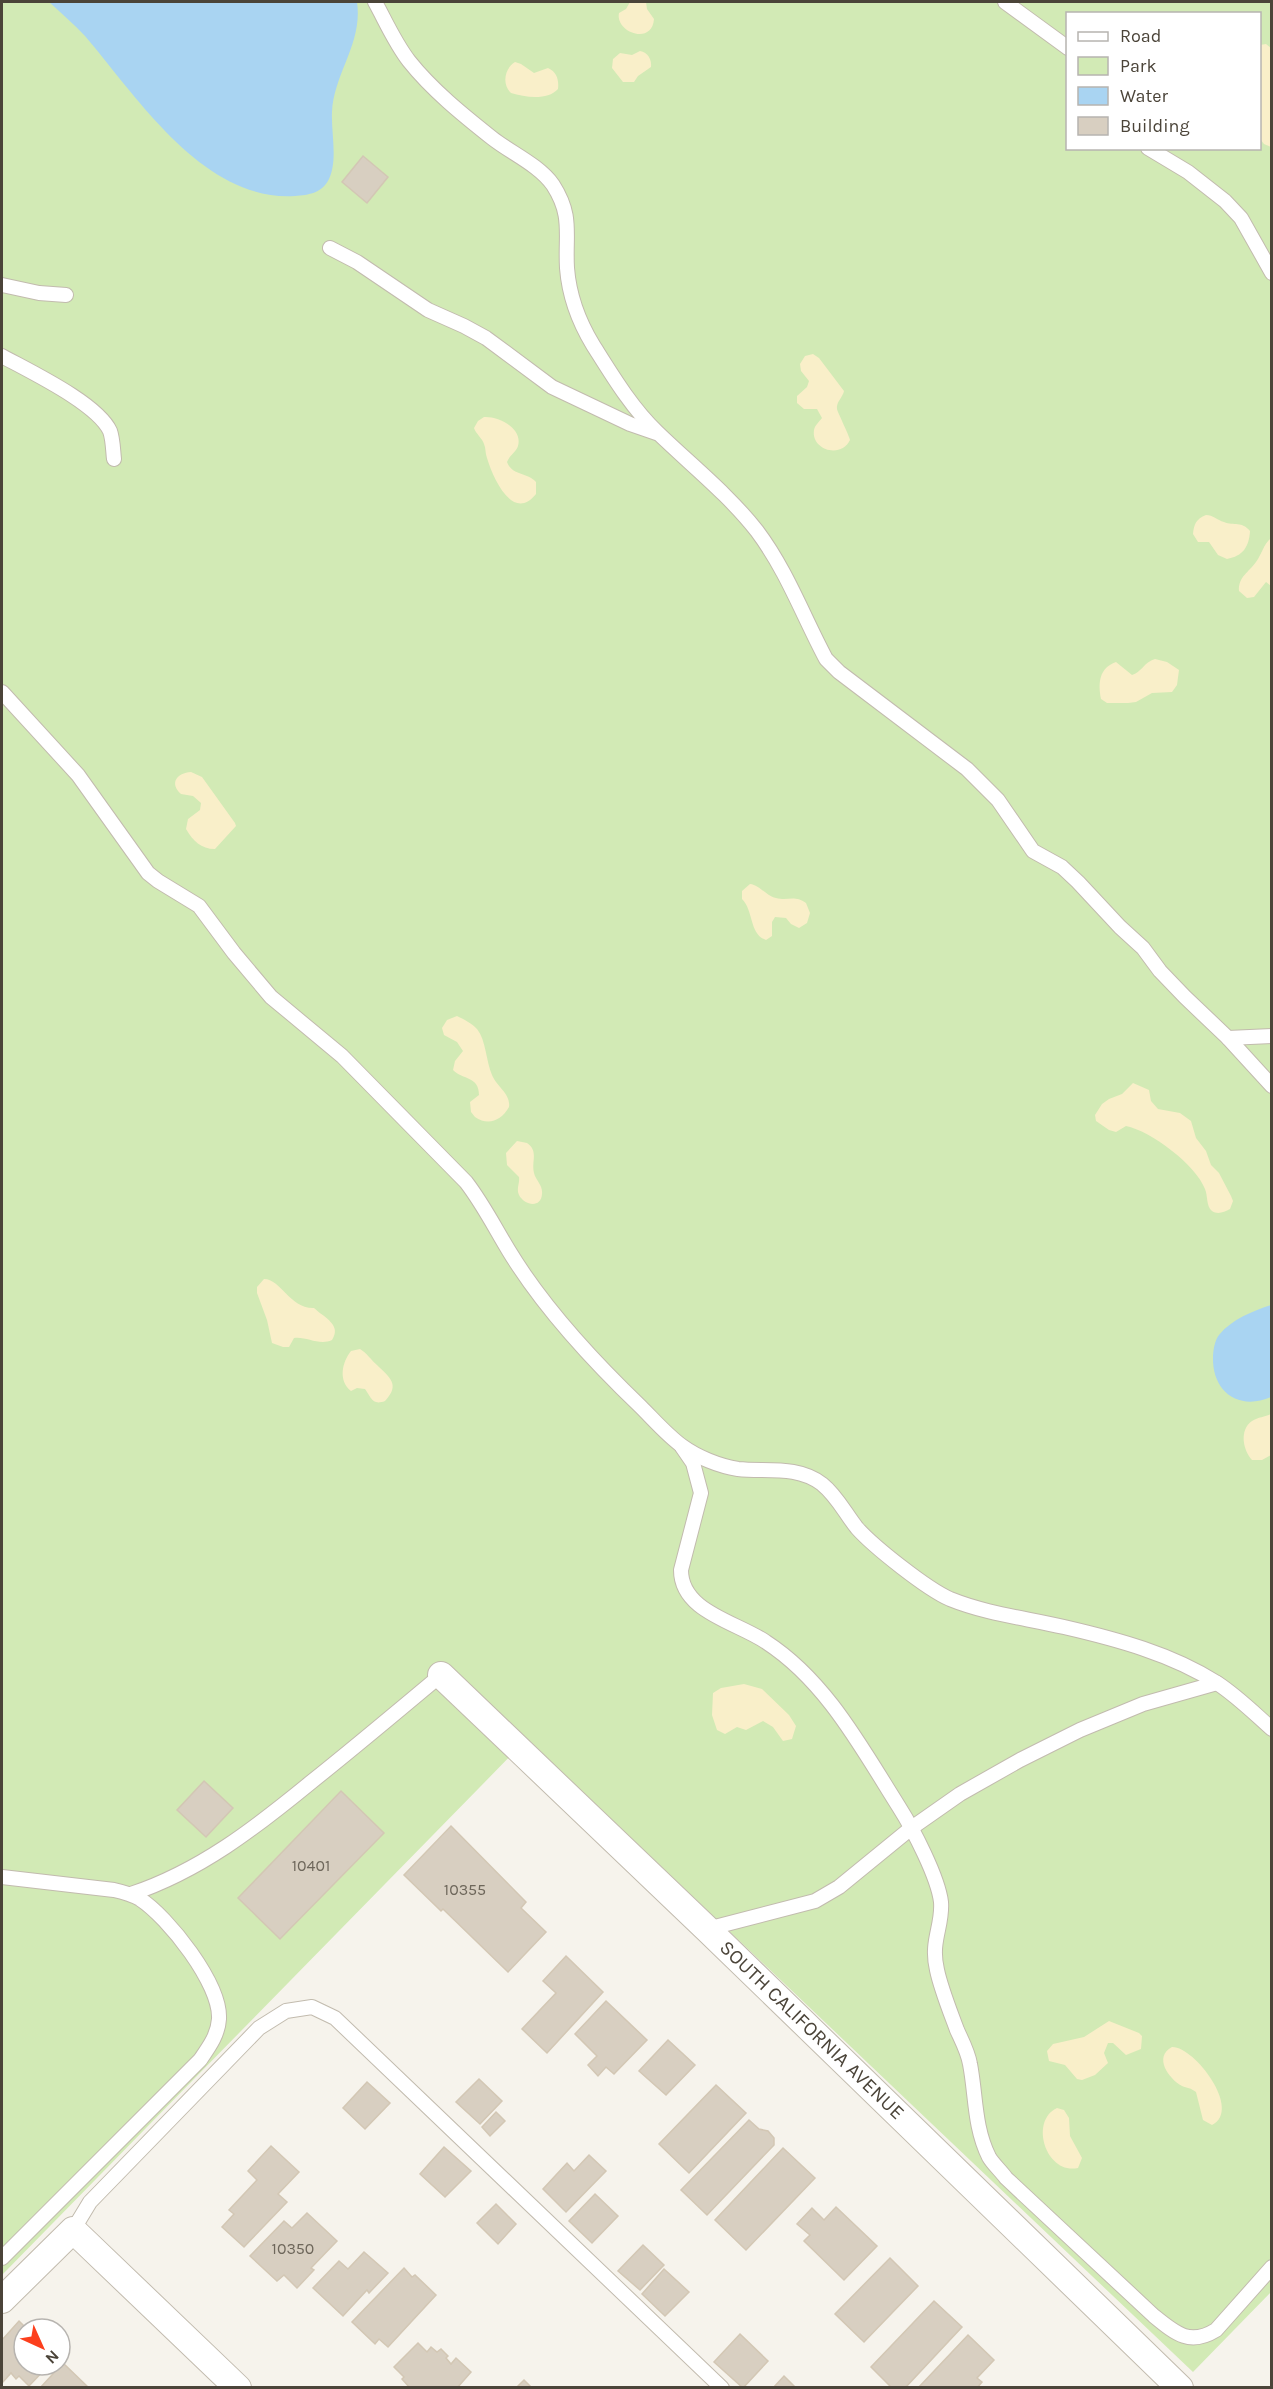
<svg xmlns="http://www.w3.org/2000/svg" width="1273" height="2389" font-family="Karla,sans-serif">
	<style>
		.green { fill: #d2eab5; fill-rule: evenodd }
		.sand { fill: #f9efc9 }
		.water { fill: #a9d4f2 }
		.building { fill: #d8cfc1; stroke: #d3c7b4; stroke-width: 1.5 }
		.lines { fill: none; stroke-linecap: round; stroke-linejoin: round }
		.service-casing { stroke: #c2bbae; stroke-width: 16 }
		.minor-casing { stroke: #c2bbae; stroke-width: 28 }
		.service { stroke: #fff; stroke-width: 14 }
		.minor { stroke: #fff; stroke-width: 26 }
		.labels { text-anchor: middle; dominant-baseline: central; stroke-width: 4.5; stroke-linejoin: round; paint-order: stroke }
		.number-label { font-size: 16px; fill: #6e675b }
		.street-label { font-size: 20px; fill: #4b4439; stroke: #fff }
	</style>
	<rect width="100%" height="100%" fill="#f6f3ec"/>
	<!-- green -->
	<path class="green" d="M 2,2 L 1271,2 L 1271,2292 L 1193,2372 L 527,1739 L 2,2275 ZM 1068,14 L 1260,14 L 1260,148 L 1068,148 Z"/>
	<!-- sand -->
	<g class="sand">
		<path d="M 630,2 L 646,2 L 647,9 L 654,19 C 652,46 615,32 619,13 L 626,9 Z"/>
		<path d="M 1266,44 L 1271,48 L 1271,147 L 1264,144 L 1260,139 L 1260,45 Z"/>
		<path d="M 640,51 C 648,52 652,60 651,67 L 638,76 L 634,82 L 623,82 L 612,68 L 613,59 L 620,53 L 632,55 Z"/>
		<path d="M 515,62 L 521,64 L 534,73 L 548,68 C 557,72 559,80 558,89 C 547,101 525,97 511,93 C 502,85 504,69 515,62 Z"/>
		<path d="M 813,354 L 819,358 L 844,391 C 843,397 836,402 837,409 C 837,411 849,435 850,440 C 841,459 811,450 814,430 C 815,425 819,422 822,418 L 817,409 L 804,409 L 797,403 L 797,396 L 807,387 L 809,381 L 801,371 L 800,364 L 805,356 Z"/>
		<path d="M 484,417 C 498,416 523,428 518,446 C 516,452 509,456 507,462 C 512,476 527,472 536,482 L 536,494 C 513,523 493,478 487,458 C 485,453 486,448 484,444 C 482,438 476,434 474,428 L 478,421 Z"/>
		<path d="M 1206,515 C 1213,515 1217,520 1224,522 C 1234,526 1242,521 1250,531 C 1249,547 1243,556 1227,559 L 1218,555 L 1209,542 L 1198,542 L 1193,534 C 1194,524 1196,519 1206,515 Z"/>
		<path d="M 1271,538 L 1271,586 L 1266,582 L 1254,597 L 1247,598 L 1239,591 C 1238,577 1249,572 1256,562 C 1262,554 1263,545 1271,538 Z"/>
		<path d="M 1155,659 L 1167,662 L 1179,670 L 1177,685 L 1172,692 L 1152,693 L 1136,702 L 1128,703 L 1107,703 L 1101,699 C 1098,683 1099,668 1116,662 L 1132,675 C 1141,673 1144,662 1155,659 Z"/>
		<path d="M 191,772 L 202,777 L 235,823 L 236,826 L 215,849 C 201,849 193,841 186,829 L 188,819 L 200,810 L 201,803 L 193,796 L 181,794 C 169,783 177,773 191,772 Z"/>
		<path d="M 750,884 C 760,885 766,896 776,898 C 788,901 795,895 806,903 L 810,913 L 807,923 L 799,928 L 791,924 L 786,918 L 775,917 L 772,922 L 772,936 L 766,940 C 749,934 754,911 742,899 L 742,891 Z"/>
		<path d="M 457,1016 C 463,1019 473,1024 477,1029 C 486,1040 486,1061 492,1075 C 497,1087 511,1094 509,1107 C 501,1121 488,1126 475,1117 L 471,1112 L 470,1102 L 479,1095 C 479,1076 463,1080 453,1070 L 455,1061 L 463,1051 L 457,1042 L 444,1035 L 442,1028 L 447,1020 Z"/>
		<path d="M 1133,1083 L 1149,1090 L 1151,1101 L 1158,1109 L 1180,1113 L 1191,1121 L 1196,1138 L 1206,1151 L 1211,1165 L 1219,1173 L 1231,1196 L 1233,1201 L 1230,1209 C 1224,1212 1218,1215 1212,1211 C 1206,1206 1208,1196 1205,1189 C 1196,1165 1151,1131 1126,1126 L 1116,1132 L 1109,1130 L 1096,1121 L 1095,1115 L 1102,1104 L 1109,1099 L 1122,1094 Z"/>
		<path d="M 517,1141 L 527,1143 C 539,1151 531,1162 534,1173 C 536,1181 543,1185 542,1194 C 541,1209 524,1205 519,1195 C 516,1189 520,1183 519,1177 L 507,1165 L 506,1153 Z"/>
		<path d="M 264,1279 C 281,1279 290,1309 314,1308 C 325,1318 342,1325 332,1340 C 319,1346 306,1336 294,1338 L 289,1347 L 283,1347 L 272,1343 L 267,1320 L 257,1293 L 257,1287 Z"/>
		<path d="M 360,1349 C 367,1353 371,1360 377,1365 C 389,1377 401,1384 385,1401 C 372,1406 371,1397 365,1389 L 357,1388 L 351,1391 C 338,1381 342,1362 351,1351 Z"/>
		<path d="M 1271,1414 L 1271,1455 L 1262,1460 L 1252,1460 C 1243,1450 1239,1430 1252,1421 C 1258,1417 1265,1417 1271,1414 Z"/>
		<path d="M 744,1684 L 762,1689 L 789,1715 L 796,1726 L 792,1739 L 783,1741 L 773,1727 L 763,1721 L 746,1730 L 737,1727 L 725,1734 L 717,1730 L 712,1715 L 713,1693 L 721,1688 Z"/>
		<path d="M 1109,2021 L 1139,2033 L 1142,2036 L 1141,2049 L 1126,2055 L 1113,2043 L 1108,2043 L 1104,2053 L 1108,2063 L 1095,2075 L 1082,2080 L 1077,2079 L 1065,2065 L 1049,2061 L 1047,2051 L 1053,2044 L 1084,2037 Z"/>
		<path d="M 1172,2047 C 1194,2046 1243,2110 1212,2125 L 1203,2120 L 1196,2092 C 1191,2088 1187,2088 1182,2086 C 1169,2079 1153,2057 1172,2047 Z"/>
		<path d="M 1057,2108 L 1064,2110 L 1069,2118 L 1070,2136 L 1082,2158 L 1078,2168 C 1046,2175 1029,2121 1057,2108 Z"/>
	</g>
	<!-- water -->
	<g class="water">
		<path d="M 49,2 L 357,2 C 363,43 334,73 332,112 C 331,133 338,160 329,179 C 322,193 309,195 295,196 C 204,202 137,97 85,36 C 74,24 61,13 49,2 Z"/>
		<path d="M 1271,1305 L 1271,1397 C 1239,1411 1212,1392 1213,1357 C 1213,1350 1215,1340 1219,1335 C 1232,1319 1253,1311 1271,1305 Z"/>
	</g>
	<!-- building -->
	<g class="building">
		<path d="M 363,156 L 388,177 L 367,203 L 342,182 Z"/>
		<path d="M 204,1781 L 233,1808 L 206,1837 L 177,1810 Z"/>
		<path d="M 341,1791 L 384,1833 L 280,1939 L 238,1898 Z"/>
		<path d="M 451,1826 L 526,1902 L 521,1908 L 546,1932 L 508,1972 L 443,1909 L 441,1911 L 404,1875 Z"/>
		<path d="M 566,1956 L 603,1992 L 547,2053 L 522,2029 L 556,1993 L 543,1981 Z"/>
		<path d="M 606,2001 L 647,2040 L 614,2074 L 606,2067 L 598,2076 L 588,2065 L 597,2056 L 575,2034 Z"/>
		<path d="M 668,2040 L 695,2065 L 666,2095 L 639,2071 Z"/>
		<path d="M 479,2079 L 502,2101 L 480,2124 L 456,2102 Z"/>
		<path d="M 367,2082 L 390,2103 L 365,2129 L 343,2108 Z"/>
		<path d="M 716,2085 L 746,2113 L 689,2173 L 659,2144 Z"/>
		<path d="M 496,2112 L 505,2121 L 490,2136 L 482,2127 Z"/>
		<path d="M 749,2120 L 759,2129 L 768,2131 L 774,2138 L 774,2145 L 707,2215 L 681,2190 Z"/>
		<path d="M 271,2146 L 299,2172 L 278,2194 L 287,2202 L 244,2247 L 222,2227 L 234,2214 L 229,2210 L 257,2180 L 248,2171 Z"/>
		<path d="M 444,2147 L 471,2171 L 445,2197 L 420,2174 Z"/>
		<path d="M 783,2148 L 815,2178 L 746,2250 L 715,2220 Z"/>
		<path d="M 589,2155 L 606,2171 L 566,2212 L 543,2189 L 567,2163 L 574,2171 Z"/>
		<path d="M 595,2194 L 618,2216 L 592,2243 L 569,2221 Z"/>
		<path d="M 496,2204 L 516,2224 L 498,2244 L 477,2223 Z"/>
		<path d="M 836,2207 L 877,2246 L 844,2280 L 804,2241 L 810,2235 L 797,2224 L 812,2208 L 824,2220 Z"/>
		<path d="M 307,2213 L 337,2241 L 311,2268 L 314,2270 L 297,2288 L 284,2275 L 277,2281 L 250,2256 L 284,2221 L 292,2228 Z"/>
		<path d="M 643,2245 L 664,2265 L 640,2290 L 618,2271 Z"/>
		<path d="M 364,2252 L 388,2273 L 369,2293 L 367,2290 L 343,2316 L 313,2288 L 339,2261 L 348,2269 Z"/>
		<path d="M 890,2258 L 918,2286 L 864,2342 L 835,2314 Z"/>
		<path d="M 404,2268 L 412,2277 L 415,2275 L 436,2295 L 388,2347 L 379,2339 L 375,2344 L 352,2322 Z"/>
		<path d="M 664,2269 L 689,2292 L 665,2316 L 642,2294 Z"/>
		<path d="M 934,2301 L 962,2327 L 905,2388 L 892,2388 L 871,2367 Z"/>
		<path d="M 19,2321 L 27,2329 L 24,2329 L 24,2365 L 49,2365 L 29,2386 L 19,2376 L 16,2379 L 11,2373 L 2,2383 L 2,2340 Z"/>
		<path d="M 740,2334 L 768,2361 L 743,2388 L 714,2362 Z"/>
		<path d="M 968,2335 L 994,2360 L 977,2378 L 982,2382 L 977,2388 L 918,2388 Z"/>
		<path d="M 418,2343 L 427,2352 L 431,2347 L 437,2352 L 441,2349 L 448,2356 L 446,2358 L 451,2364 L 456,2358 L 471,2372 L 457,2388 L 410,2388 L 402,2379 L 404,2377 L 394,2367 Z"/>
		<path d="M 63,2363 L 89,2388 L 40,2388 Z"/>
		<path d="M 784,2376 L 796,2388 L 773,2388 Z"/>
		<path d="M 524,2380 L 532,2388 L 516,2388 Z"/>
	</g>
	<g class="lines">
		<!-- service casing -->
		<g class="service-casing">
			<g id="service">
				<path d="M 375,2 C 386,22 395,43 409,61 C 432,90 463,115 492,138 C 511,153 539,165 553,185 C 573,216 565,234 567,268 C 569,294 579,322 593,345 C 612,375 631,407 657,432 C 691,465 728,494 757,531 C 787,571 803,616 826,659 L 839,672 L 967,769 L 998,800 L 1033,851 L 1062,867 L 1078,882 L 1120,927 L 1143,948 L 1160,971 L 1185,997 L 1228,1038 L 1272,1086"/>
				<path d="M 1005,2 L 1068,48"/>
				<path d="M 1148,148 L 1188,172 L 1225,201 L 1241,218 L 1272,273"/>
				<path d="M 330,248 L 357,262 L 428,310 L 464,326 L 486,338 L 552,387 L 630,424 L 656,433"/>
				<path d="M 2,285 L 39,293 L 66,295"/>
				<path d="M 2,356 C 29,371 97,403 110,431 C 113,439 113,451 114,459"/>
				<path d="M 2,692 L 78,775 L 148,873 L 158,881 L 199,906 L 234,953 L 271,997 L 342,1056 L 466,1182 C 483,1204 495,1228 509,1251 C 543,1307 594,1362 641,1407 C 654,1420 667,1435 682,1446 C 697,1457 719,1466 738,1469 C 766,1472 797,1465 822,1484 C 837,1496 845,1513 857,1528 C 874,1547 927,1589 950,1599 C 987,1614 1026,1618 1064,1627 C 1116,1639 1172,1654 1217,1683 C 1237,1696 1254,1713 1272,1729"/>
				<path d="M 1228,1038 L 1272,1036"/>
				<path d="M 682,1447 L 693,1463 L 701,1493 L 681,1570 C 681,1612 737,1622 766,1642 C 826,1681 861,1747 899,1807 C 913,1829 938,1877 941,1902 C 943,1926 930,1941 937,1970 C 941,1989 950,2011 957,2030 C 962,2041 968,2052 970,2064 C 976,2095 974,2127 989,2157 C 993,2164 1001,2171 1006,2178 L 1154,2316 C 1176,2334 1190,2346 1216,2330 L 1272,2267"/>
				<path d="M 2,1877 L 114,1890 C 123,1892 131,1894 140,1899 C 168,1917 221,1984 219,2019 C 218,2035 209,2047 200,2060 L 2,2258"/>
				<path d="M 131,1894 C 200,1871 255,1828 310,1783 C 354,1748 398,1711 441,1675"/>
				<path d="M 707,1929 L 815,1901 L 839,1887 L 910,1829 L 960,1794 L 1020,1760 L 1080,1730 L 1143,1704 L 1217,1683"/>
				<path d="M 73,2230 L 90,2202 L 259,2028 L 286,2011 L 312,2007 L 335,2018 L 722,2388"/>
			</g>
		</g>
		<!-- minor casing -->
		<g class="minor-casing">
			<g id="minor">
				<path d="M 441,1675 L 707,1929 L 1180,2388"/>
				<path d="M 2,2300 L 73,2230 L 238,2388"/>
			</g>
		</g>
		<!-- service -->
		<use href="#service" class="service"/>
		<!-- minor -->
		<use href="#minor" class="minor"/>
	</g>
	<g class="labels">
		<!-- number labels -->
		<g class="number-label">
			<text x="311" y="1865">10401</text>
			<text x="465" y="1889">10355</text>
			<text x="293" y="2248">10350</text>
		</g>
		<!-- street labels -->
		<g class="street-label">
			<text transform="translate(812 2030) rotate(44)">SOUTH CALIFORNIA AVENUE</text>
		</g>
	</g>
	<!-- border -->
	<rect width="1273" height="2389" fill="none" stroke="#4b4439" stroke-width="6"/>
	<!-- legend -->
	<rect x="1066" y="12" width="195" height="138" fill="#ffffff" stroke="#b7b4b0" stroke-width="1.5"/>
	<rect x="1078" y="32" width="30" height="9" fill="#ffffff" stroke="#b7b4b0" stroke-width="1.5"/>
	<text x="1120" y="42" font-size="18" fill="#4b4439">Road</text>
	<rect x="1078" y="57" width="30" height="18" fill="#d2eab5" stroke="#b7b4b0" stroke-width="1.5"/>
	<text x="1120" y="72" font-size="18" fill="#4b4439">Park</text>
	<rect x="1078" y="87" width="30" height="18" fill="#a9d4f2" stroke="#b7b4b0" stroke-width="1.5"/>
	<text x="1120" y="102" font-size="18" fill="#4b4439">Water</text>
	<rect x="1078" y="117" width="30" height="18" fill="#d8cfc1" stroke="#b7b4b0" stroke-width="1.5"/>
	<text x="1120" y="132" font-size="18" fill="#4b4439">Building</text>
	<!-- north arrow -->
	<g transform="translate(42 2347) rotate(135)"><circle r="28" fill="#ffffff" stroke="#b7b4b0" stroke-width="1.5"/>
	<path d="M0-4.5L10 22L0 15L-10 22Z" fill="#fc3f1d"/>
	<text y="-9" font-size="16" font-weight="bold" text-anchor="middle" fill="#4b4439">N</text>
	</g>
</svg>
